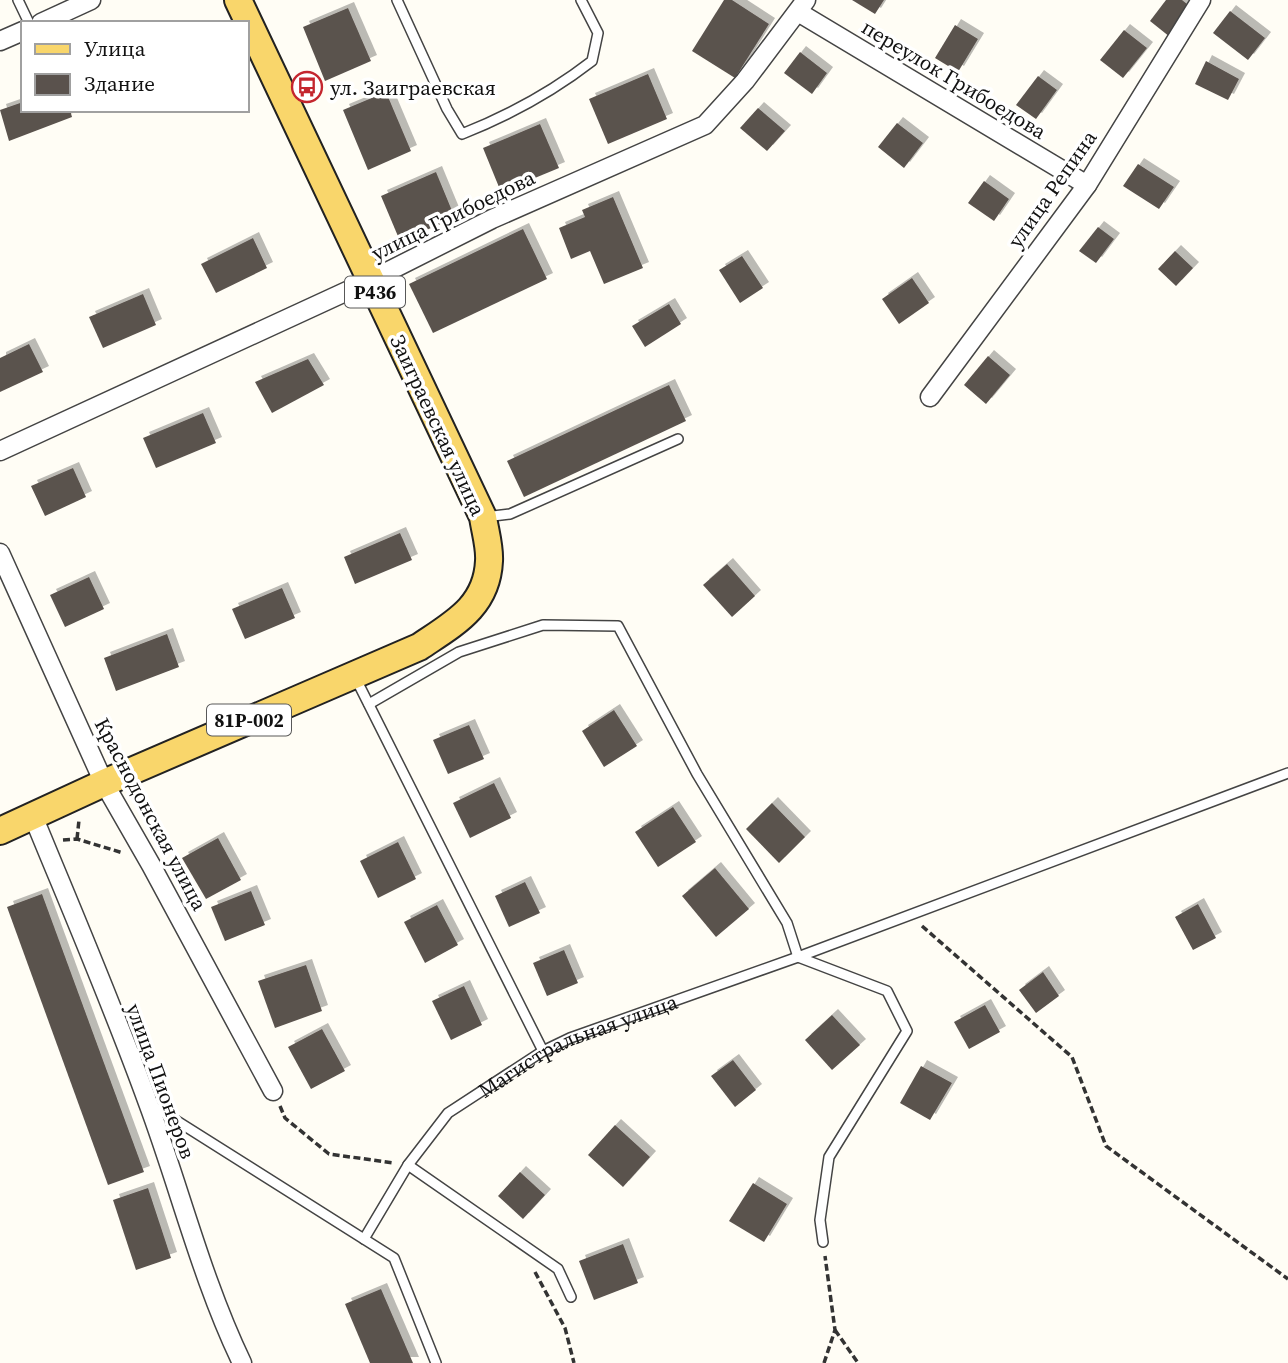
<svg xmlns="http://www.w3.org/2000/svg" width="1288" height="1363" font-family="'Source Serif 4',serif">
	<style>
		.building { fill: #5a524d; filter: url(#shadow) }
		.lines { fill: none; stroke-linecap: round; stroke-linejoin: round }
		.lane-casing { stroke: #444; stroke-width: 12 }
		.street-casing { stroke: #444; stroke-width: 21 }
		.primary-casing { stroke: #222; stroke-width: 30 }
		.path { stroke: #333; stroke-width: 3.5; stroke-dasharray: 7 3.5; stroke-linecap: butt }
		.lane { stroke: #fff; stroke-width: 9 }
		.street { stroke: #fff; stroke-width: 18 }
		.primary { stroke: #f9d66b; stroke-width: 26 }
		.labels { text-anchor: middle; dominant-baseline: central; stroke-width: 7; stroke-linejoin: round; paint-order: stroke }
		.shield { fill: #fff; stroke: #585858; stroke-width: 2 }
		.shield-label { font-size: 19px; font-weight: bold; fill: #111 }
		.street-label { font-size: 21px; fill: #111; stroke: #fff }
		.poi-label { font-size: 21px; fill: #111; stroke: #fff; text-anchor: start }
	</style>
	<defs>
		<filter id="shadow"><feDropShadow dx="6" dy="-6" stdDeviation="0" flood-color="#0004"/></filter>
	</defs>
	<rect width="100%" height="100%" fill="#fffdf5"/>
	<!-- building -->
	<g class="building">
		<path d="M 724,0 L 732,0 L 769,24 L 735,78 L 692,51 Z"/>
		<path d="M 852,0 L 884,0 L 875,14 Z"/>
		<path d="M 1166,0 L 1182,0 L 1192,8 L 1170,37 L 1150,21 Z"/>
		<path d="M 348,8 L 371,61 L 325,81 L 303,27 Z"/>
		<path d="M 1230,11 L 1265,38 L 1248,60 L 1213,33 Z"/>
		<path d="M 955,25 L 978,39 L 958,72 L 935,58 Z"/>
		<path d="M 1124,30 L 1147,48 L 1123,78 L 1100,60 Z"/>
		<path d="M 800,52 L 827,73 L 812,94 L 784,73 Z"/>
		<path d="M 1206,61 L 1239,79 L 1228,100 L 1195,84 Z"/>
		<path d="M 648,74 L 667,119 L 608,144 L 589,99 Z"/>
		<path d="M 1038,76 L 1057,90 L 1036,119 L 1016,105 Z"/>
		<path d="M 386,92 L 411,151 L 368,170 L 343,110 Z"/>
		<path d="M 23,102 L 23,110 L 70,110 L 72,117 L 9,141 L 0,110 Z"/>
		<path d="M 758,108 L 785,131 L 767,151 L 740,128 Z"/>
		<path d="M 897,123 L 923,143 L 904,168 L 878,147 Z"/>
		<path d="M 540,124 L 559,168 L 501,192 L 483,148 Z"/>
		<path d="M 1138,164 L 1174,187 L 1159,209 L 1123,186 Z"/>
		<path d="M 436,172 L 455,218 L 400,241 L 381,196 Z"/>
		<path d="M 984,181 L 1009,199 L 994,221 L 968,203 Z"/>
		<path d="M 613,197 L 643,268 L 604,284 L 590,251 L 571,259 L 559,228 L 585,217 L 582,210 Z"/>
		<path d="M 1098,227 L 1114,239 L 1096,263 L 1079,251 Z"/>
		<path d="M 523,229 L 547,279 L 433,333 L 409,284 Z"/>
		<path d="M 253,238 L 267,268 L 216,293 L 201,264 Z"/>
		<path d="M 1175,251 L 1193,268 L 1176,286 L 1158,269 Z"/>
		<path d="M 742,256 L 763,288 L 740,303 L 719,270 Z"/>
		<path d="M 912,278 L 929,303 L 899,324 L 882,299 Z"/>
		<path d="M 143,294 L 156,325 L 103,348 L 89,317 Z"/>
		<path d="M 669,304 L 681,324 L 645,347 L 632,326 Z"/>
		<path d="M 29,344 L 43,372 L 0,392 L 0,358 Z"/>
		<path d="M 988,356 L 1010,375 L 986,404 L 964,385 Z"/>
		<path d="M 308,359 L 324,385 L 272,413 L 255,382 Z"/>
		<path d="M 669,385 L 686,421 L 524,497 L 507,461 Z"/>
		<path d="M 203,413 L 216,443 L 156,468 L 143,438 Z"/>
		<path d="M 73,468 L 86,497 L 45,516 L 31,486 Z"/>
		<path d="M 400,533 L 412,560 L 355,584 L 344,557 Z"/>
		<path d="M 727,564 L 755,596 L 732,617 L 703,585 Z"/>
		<path d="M 89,577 L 104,609 L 65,627 L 50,595 Z"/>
		<path d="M 282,588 L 295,618 L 245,639 L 232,609 Z"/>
		<path d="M 167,634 L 179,667 L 116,691 L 104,658 Z"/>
		<path d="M 614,710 L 637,746 L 604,767 L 582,731 Z"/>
		<path d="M 469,725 L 484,759 L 448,774 L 433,740 Z"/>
		<path d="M 494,783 L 511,818 L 470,838 L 453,803 Z"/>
		<path d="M 772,803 L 805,837 L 779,863 L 746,829 Z"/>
		<path d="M 673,807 L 696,842 L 658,867 L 635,832 Z"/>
		<path d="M 218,838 L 241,880 L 206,899 L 182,858 Z"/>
		<path d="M 398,842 L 416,879 L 378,898 L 360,861 Z"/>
		<path d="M 715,868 L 749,909 L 716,937 L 682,896 Z"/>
		<path d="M 525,882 L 540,913 L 509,927 L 495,896 Z"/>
		<path d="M 251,891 L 265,925 L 225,941 L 211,907 Z"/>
		<path d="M 42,894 L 144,1172 L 108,1185 L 7,907 Z"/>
		<path d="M 1198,904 L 1216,938 L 1193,950 L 1175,917 Z"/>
		<path d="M 437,905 L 458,945 L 425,963 L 404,922 Z"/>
		<path d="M 564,950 L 578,983 L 547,996 L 533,963 Z"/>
		<path d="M 306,965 L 322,1011 L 275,1028 L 258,981 Z"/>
		<path d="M 1043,972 L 1059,996 L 1036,1013 L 1019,990 Z"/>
		<path d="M 464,986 L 482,1025 L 451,1040 L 432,1001 Z"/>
		<path d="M 985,1005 L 1000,1032 L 969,1049 L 954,1022 Z"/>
		<path d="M 832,1015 L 860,1045 L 832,1070 L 805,1040 Z"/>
		<path d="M 322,1029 L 345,1071 L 311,1089 L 288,1047 Z"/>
		<path d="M 733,1060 L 756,1090 L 735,1107 L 711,1076 Z"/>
		<path d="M 921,1066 L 952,1083 L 930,1120 L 900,1103 Z"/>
		<path d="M 615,1125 L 650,1157 L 623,1187 L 588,1155 Z"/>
		<path d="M 520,1172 L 545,1195 L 523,1219 L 498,1196 Z"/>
		<path d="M 753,1183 L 787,1204 L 764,1242 L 729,1221 Z"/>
		<path d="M 148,1188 L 171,1258 L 136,1270 L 113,1200 Z"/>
		<path d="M 623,1244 L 638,1283 L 594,1300 L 579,1261 Z"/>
		<path d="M 381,1289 L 413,1363 L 370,1363 L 345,1304 Z"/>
	</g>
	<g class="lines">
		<!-- lane casing -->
		<g class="lane-casing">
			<g id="lane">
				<path d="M 18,0 L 29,23"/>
				<path d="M 397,0 L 447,109 L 462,134 C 510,115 552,92 592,61 L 598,33 L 581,0"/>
				<path d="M 485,517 L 510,514 L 678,439"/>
				<path d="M 355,677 L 543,1051"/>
				<path d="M 369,704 L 459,652 L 543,625 L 618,626 L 697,774 L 787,923 L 798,957 L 887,991 L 907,1031 L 829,1157 L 820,1220 L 823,1242"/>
				<path d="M 150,1104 L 394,1258 L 436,1363"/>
				<path d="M 408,1165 L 558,1269 L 571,1297"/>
				<path id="s1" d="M 364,1239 L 408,1165 L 448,1113 L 543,1051 L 570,1038 L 798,957 L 1288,773"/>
			</g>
		</g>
		<!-- street casing -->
		<g class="street-casing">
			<g id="street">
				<path d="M 798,12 L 1087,185"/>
				<path d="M 41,23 L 91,0"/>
				<path d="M 0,41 L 23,31"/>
				<path d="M 930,397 L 1087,185 L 1201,0"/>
				<path d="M 0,451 L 369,281 L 492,219 L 705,125 L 745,81 L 806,0"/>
				<path d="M 0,553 L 104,783 L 151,865 L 273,1091"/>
				<path d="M 33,816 C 72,911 113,1006 148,1103 C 180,1189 202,1280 242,1363"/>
			</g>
		</g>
		<!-- primary casing -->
		<g class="primary-casing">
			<path id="primary" d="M 0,831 L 104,783 L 419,647 C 453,624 487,607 489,561 C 490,547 485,531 483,517 L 238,0"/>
		</g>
		<!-- path -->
		<g class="path">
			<path d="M 77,839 L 79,820"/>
			<path d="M 63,840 L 77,839 L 123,853"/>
			<path d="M 922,926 L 1072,1057 L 1106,1146 L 1288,1279"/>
			<path d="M 280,1106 L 285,1118 L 329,1154 L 394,1163"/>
			<path d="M 535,1272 L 565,1328 L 574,1363"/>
			<path d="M 835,1330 L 858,1363"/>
			<path d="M 824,1363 L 835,1330 L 825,1256"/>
		</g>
		<!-- lane -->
		<use href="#lane" class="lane"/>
		<!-- street -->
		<use href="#street" class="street"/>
		<!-- primary -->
		<use href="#primary" class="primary"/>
	</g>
	<!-- icons -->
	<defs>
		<g id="bus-ring" transform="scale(1.575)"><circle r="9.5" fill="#fff" stroke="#c4262e" stroke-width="1.5"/><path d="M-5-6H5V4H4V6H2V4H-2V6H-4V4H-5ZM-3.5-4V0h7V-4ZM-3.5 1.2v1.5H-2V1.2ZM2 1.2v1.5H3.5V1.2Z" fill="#c4262e"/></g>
	</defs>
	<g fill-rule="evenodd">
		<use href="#bus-ring" x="307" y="87"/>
	</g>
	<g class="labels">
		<!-- shield labels -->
		<g class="shield">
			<rect x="345" y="276.5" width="60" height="31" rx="5"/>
			<rect x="207" y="704.5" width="84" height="31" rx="5"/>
		</g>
		<g class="shield-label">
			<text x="375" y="292">P436</text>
			<text x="249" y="720">81Р-002</text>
		</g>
		<!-- street labels -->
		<g class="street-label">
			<text transform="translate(954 79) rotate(31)">переулок Грибоедова</text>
			<text transform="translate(1052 189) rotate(-55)">улица Репина</text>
			<text transform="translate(453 215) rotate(-26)">улица Грибоедова</text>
			<text transform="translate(438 425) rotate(65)">Заиграевская улица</text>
			<text transform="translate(151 814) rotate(62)">Краснодонская улица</text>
			<text stroke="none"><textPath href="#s1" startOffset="299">Магистральная улица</textPath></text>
			<text transform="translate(161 1081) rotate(70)">улица Пионеров</text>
		</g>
		<!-- poi labels -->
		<g class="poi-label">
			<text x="330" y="87">ул. Заиграевская</text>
		</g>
	</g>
	<!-- legend -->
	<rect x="21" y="21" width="228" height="91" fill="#ffffff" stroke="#a0a0a0" stroke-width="2"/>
	<rect x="35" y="44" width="35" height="10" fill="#f9d66b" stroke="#a0a0a0" stroke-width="2"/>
	<text x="84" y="56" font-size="21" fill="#111111">Улица</text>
	<rect x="35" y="74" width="35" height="21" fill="#5a524d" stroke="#a0a0a0" stroke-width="2"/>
	<text x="84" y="91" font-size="21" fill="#111111">Здание</text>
</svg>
